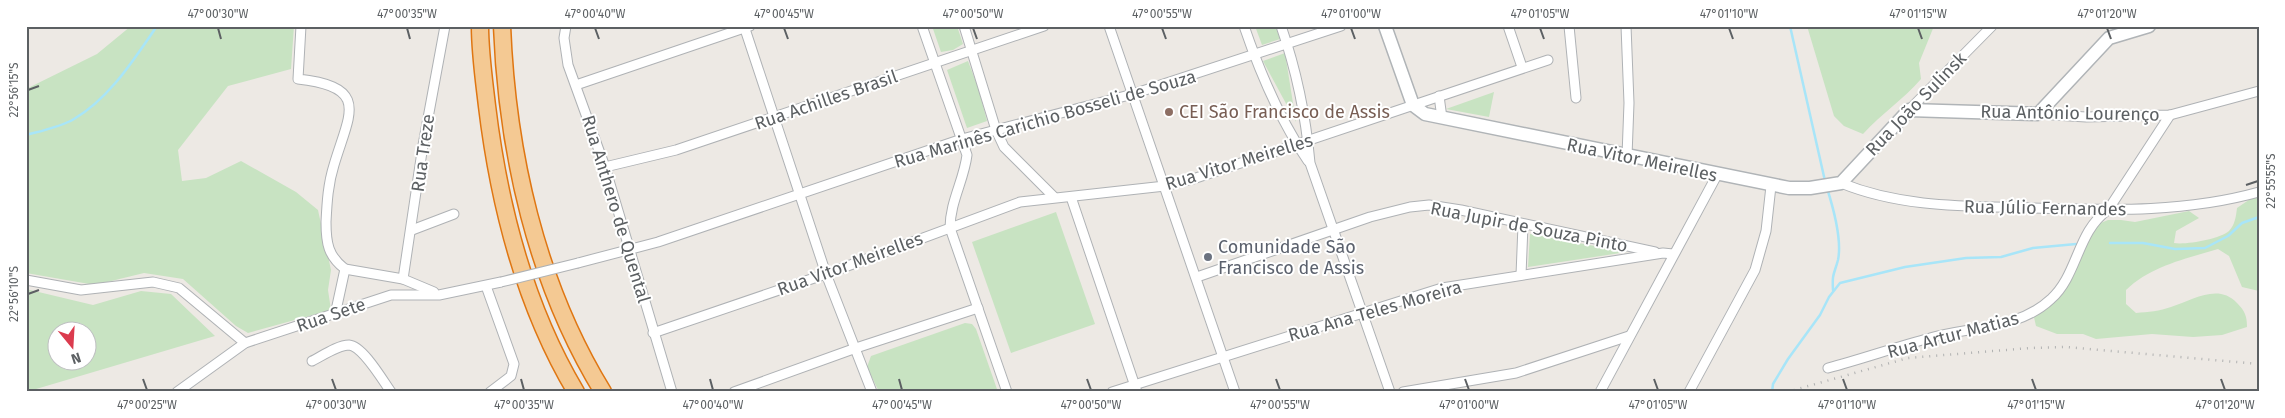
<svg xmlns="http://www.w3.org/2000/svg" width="2285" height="418" font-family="'Fira Sans',sans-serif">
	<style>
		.green { fill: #c8e3c2; fill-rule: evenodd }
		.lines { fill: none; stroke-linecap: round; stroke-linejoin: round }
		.stream { stroke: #a8e5f8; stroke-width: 2.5 }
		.street-casing { stroke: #afb2b5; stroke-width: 11 }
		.secondary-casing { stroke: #b0b4b7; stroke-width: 15 }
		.highway-casing { stroke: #df7612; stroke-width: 19 }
		.street { stroke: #fff; stroke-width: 9 }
		.secondary { stroke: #fff; stroke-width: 12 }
		.highway { stroke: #f4c993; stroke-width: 16 }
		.rail { stroke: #b0b1b1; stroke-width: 2.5; stroke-dasharray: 1 6; stroke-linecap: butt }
		.street-bridge-casing { stroke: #afb2b5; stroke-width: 11; stroke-linecap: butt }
		.street-bridge { stroke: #fff; stroke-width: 9 }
		.ticks { fill: none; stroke: #5c6063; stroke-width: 2 }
		.education-dot { fill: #8d6e63; stroke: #fff; stroke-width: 2 }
		.worship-dot { fill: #6b7280; stroke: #fff; stroke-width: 2 }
		.labels { text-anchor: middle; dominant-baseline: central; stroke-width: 4; stroke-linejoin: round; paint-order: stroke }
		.street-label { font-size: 18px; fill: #5c6063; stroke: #fff }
		.education-label { font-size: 18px; fill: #785e54; stroke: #fff; text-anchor: start }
		.worship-label { font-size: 18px; fill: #5b616d; stroke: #fff; text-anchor: start }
		.neatline { fill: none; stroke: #5c6063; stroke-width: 2 }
		.ticks-label { font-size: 12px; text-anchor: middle; fill: #5c6063 }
	</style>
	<rect width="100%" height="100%" fill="#ede9e4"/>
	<!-- green -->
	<g class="green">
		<path d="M 131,26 L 294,26 L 291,69 L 228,86 L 178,150 L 182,181 L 206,178 L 241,161 L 296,192 L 318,210 L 331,270 L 328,290 L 331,310 L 248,333 L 236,326 L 183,279 L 144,273 L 95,285 L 26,273 L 26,89 L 97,54 Z"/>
		<path d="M 932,26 L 957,26 L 963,44 L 953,50 L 941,52 Z"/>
		<path d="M 1255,26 L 1276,26 L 1280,39 L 1262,45 Z"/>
		<path d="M 1807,26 L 1934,26 L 1919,63 L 1921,79 C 1903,100 1882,113 1863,134 L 1844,126 L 1834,116 Z"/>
		<path d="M 1285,53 L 1296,122 L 1263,61 Z"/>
		<path d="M 968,61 L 979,90 L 987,121 L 967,128 L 947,70 Z"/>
		<path d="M 1494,92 L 1489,117 L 1446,109 Z"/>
		<path d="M 2259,193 L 2259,291 L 2242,287 L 2229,256 L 2218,249 C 2185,259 2151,266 2126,290 L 2126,304 L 2136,313 C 2148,312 2160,311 2171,307 C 2193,300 2218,283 2237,303 C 2245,311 2247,316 2247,327 L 2222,335 L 2193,337 L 2152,334 L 2096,339 L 2083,334 L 2057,334 L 2036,326 L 2033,313 L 2062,287 L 2091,227 L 2108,220 L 2121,220 L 2135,222 L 2189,211 L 2199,218 L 2176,231 L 2174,243 C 2186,245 2220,239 2229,231 C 2235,225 2236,216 2237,208 Z"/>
		<path d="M 1056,212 L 1095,324 L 1011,353 L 972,242 Z"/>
		<path d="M 1530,234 L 1627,252 L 1528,267 Z"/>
		<path d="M 26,289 L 93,305 L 141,291 L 171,294 L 215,336 L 26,392 ZM 58,330 L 88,330 L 88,360 L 58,360 Z"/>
		<path d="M 965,323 L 972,324 L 976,329 L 998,392 L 879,392 L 867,367 L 871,356 Z"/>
	</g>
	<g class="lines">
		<!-- stream -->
		<g class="stream">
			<path d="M 1790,26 L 1825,181"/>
			<path d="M 26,135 C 41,131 61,127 74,119 C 110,98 134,59 157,26"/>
			<path d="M 1827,188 C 1833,207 1842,241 1838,260 C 1834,275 1832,273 1833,290"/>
			<path d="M 2110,243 L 2143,243 L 2175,249 L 2205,248 L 2228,236 L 2242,223 L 2259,217"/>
			<path d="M 1772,392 L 1773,384 L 1788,359 L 1820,315 L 1829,297 L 1840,283 L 1905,267 L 1966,258 L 2001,257 L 2033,248 L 2076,244"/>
		</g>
		<!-- street casing -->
		<g class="street-casing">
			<g id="street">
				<path d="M 301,26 L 298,79 C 371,87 349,114 334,165 C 328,184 327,202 326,222 C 326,243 328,256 345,269 L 335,315"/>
				<path d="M 566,26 L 564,38 L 568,65 L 605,167 L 672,392"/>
				<path d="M 744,26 L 826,274 L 872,392"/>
				<path d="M 922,26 L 967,155 C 964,180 950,202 950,228 L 1007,392"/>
				<path d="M 964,26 L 996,130 L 1004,147 L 1054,197"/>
				<path d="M 1109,26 L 1235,392"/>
				<path d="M 1244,26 C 1260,73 1280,120 1308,161"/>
				<path d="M 1281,26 C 1296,69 1306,118 1310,163 L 1390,392"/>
				<path d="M 1508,26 L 1522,67"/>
				<path d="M 1569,26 L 1576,98"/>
				<path d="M 1626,26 L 1629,103 L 1627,156"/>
				<path d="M 576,85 L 750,26"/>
				<path d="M 1439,96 L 1442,118"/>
				<path d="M 1909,110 L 1992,26"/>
				<path d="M 2038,114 L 2086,117 L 2170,115 L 2259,91"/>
				<path d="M 605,167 L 676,150 L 1044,26"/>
				<path d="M 1841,183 C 1902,208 1968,206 2032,208 C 2109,210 2184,213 2259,192"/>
				<path d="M 1071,197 L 1137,392"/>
				<path d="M 412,230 L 454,214"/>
				<path d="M 578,263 L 658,242 L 962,139 L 1133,94 L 1341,26"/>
				<path d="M 345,269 L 403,279 L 434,292"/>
				<path d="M 1521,275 L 1523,225"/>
				<path d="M 1197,277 L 1370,217 L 1410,207 L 1429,205 L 1461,210 L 1655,252"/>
				<path d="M 403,279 L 423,145 L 445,26"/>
				<path d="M 26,280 L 81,290 L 153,282 L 179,288 L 245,343"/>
				<path d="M 486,286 L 514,364 L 511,376 L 490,392"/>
				<path d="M 653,333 L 826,274 L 1020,202 L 1165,186 L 1193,179 L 1548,60"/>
				<path d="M 312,361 C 322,356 338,345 349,345 C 363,346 383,381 391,392"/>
				<path d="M 1828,368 C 1862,359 1896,347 1930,338 C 1971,326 2018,330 2051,299 C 2078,275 2077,231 2108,210 L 2170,115"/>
				<path d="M 177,392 L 245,343 L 391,295 L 439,295 L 501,282"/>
				<path d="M 734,392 L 856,348 L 978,308"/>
				<path d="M 1112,392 L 1442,288 L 1663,253 L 1673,254"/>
				<path d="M 1403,392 L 1516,373 L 1629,336"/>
				<path d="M 1600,392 L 1717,175"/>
				<path d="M 1689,392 L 1755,270 L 1766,231 L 1771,186"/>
			</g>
		</g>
		<!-- secondary casing -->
		<g class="secondary-casing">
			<path id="secondary" d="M 1385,26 L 1413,105 L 1425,114 L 1789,188 L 1810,188 L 1841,183 L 1909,110 L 2038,114 L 2109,38 L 2149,26"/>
		</g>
		<!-- highway casing -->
		<g class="highway-casing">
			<g id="highway">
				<path d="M 480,26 C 480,53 484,80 487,106 C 499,205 524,305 576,392"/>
				<path d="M 502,26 C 507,152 536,283 603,392"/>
			</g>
		</g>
		<!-- street -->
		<use href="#street" class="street"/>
		<!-- secondary -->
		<use href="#secondary" class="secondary"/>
		<!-- highway -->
		<use href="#highway" class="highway"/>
		<!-- rail -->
		<path class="rail" d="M 1787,392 L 1908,358 L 2030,348 L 2066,347 L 2259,364"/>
		<!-- street-bridge casing -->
		<g class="street-bridge-casing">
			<path id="street-bridge" d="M 501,282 L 578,263"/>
		</g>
		<!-- street-bridge -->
		<use href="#street-bridge" class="street-bridge"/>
	</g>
	<!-- ticks -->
	<path class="ticks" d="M 218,28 L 221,39M 407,28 L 410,39M 595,28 L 599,39M 784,28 L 788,39M 973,28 L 977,39M 1162,28 L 1166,39M 1351,28 L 1355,39M 1540,28 L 1544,39M 1729,28 L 1733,39M 1918,28 L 1922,39M 2107,28 L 2111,39M 28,90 L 39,86M 2246,185 L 2258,181M 28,294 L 39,290M 143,379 L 147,390M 332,379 L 336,390M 521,379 L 524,390M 710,379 L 713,390M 899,379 L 902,390M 1087,379 L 1091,390M 1276,379 L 1280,390M 1465,379 L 1469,390M 1654,379 L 1658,390M 1843,379 L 1847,390M 2032,379 L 2036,390M 2221,379 L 2225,390"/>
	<!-- markers -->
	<circle class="education-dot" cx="1169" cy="112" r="5"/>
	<circle class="worship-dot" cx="1208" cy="257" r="5"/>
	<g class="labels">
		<!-- street labels -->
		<g class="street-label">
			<text transform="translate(826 100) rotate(-19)">Rua Achilles Brasil</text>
			<text transform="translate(1916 104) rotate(-46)">Rua João Sulinsk</text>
			<text transform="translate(2070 113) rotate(1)">Rua Antônio Lourenço</text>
			<text transform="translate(1045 119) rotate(-16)">Rua Marinês Carichio Bosseli de Souza</text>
			<text transform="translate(423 153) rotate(-82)">Rua Treze</text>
			<text transform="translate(1642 160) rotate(12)">Rua Vitor Meirelles</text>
			<text transform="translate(1239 162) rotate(-17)">Rua Vitor Meirelles</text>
			<text transform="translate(2045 208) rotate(1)">Rua Júlio Fernandes</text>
			<text transform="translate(616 209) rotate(73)">Rua Anthero de Quental</text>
			<text transform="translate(1529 227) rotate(11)">Rua Jupir de Souza Pinto</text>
			<text transform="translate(850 264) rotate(-20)">Rua Vitor Meirelles</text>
			<text transform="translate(1375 311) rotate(-16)">Rua Ana Teles Moreira</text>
			<text transform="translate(331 315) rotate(-19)">Rua Sete</text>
			<text transform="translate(1953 335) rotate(-15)">Rua Artur Matias</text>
		</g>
		<!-- education labels -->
		<g class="education-label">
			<text x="1179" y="112">CEI São Francisco de Assis</text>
		</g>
		<!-- worship labels -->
		<g class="worship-label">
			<text x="1218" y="247">Comunidade São<tspan x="1218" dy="21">Francisco de Assis</tspan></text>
		</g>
	</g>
	<!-- border -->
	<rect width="2285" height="418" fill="none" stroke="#ffffff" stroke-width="55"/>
	<!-- north arrow -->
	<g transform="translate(72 346) rotate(162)"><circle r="24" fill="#ffffff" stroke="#bebfc1"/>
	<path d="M0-4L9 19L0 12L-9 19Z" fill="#db3b4e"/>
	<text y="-8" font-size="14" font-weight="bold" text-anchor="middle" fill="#5c6063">N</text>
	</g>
	<rect x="28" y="28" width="2230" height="362" class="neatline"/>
	<g class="ticks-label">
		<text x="218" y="18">47°00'30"W</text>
		<text x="407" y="18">47°00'35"W</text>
		<text x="595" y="18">47°00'40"W</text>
		<text x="784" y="18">47°00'45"W</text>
		<text x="973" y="18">47°00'50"W</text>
		<text x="1162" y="18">47°00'55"W</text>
		<text x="1351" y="18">47°01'00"W</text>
		<text x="1540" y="18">47°01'05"W</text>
		<text x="1729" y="18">47°01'10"W</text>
		<text x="1918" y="18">47°01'15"W</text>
		<text x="2107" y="18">47°01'20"W</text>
		<text transform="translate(14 90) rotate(-90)" y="4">22°56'15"S</text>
		<text transform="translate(2271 181) rotate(-90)" y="4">22°55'55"S</text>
		<text transform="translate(14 294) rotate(-90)" y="4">22°56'10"S</text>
		<text x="147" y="409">47°00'25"W</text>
		<text x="336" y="409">47°00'30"W</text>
		<text x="524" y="409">47°00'35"W</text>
		<text x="713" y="409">47°00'40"W</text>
		<text x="902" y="409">47°00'45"W</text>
		<text x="1091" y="409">47°00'50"W</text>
		<text x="1280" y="409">47°00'55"W</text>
		<text x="1469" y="409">47°01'00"W</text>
		<text x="1658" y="409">47°01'05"W</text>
		<text x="1847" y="409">47°01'10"W</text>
		<text x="2036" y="409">47°01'15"W</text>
		<text x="2225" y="409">47°01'20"W</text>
	</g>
</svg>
